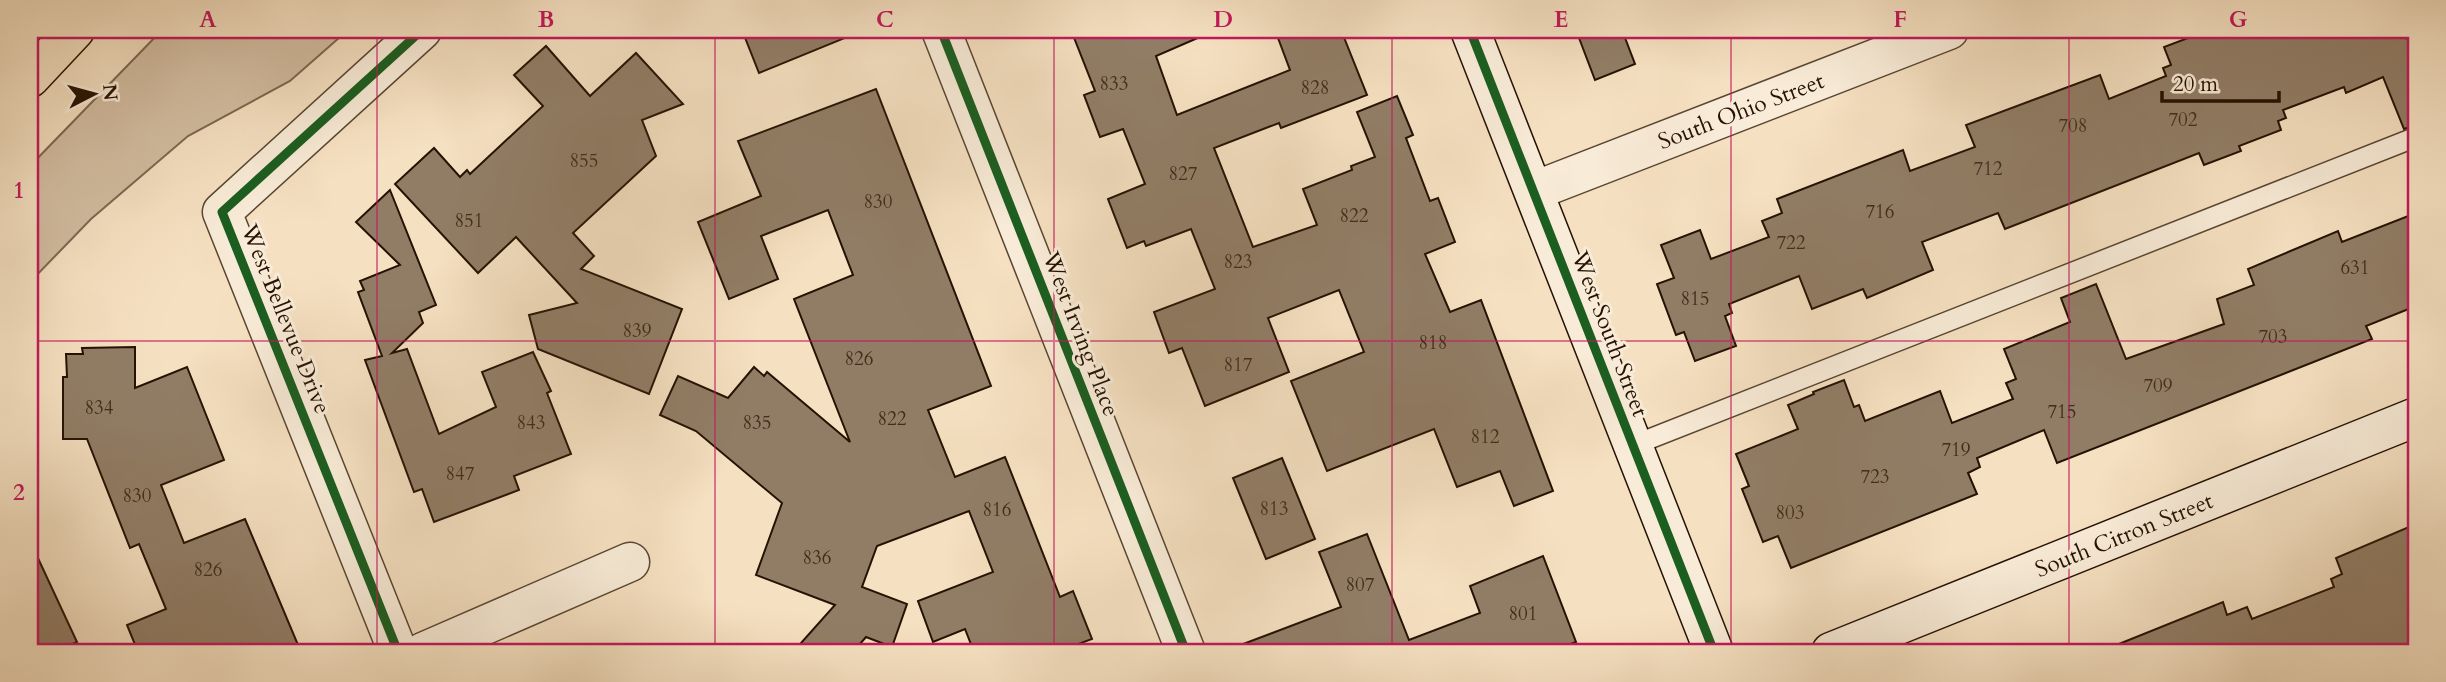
<svg xmlns="http://www.w3.org/2000/svg" width="2446" height="682" font-family="Cardo,serif">
	<style>
		.green { fill: #d2bda1; stroke: #7c6852; stroke-width: 2 }
		.building { fill: #917d66; stroke: #251203; stroke-width: 2 }
		.lines { fill: none; stroke-linecap: round; stroke-linejoin: round }
		.lane-casing { stroke: #594632; stroke-width: 22 }
		.street-casing { stroke: #594632; stroke-width: 41 }
		.secondary-casing { stroke: #251203; stroke-width: 41 }
		.highway-casing { stroke: #251203; stroke-width: 41 }
		.lane { stroke: #f8ebd7; stroke-width: 19 }
		.street { stroke: #f8ebd7; stroke-width: 38 }
		.secondary { stroke: #f8ebd7; stroke-width: 38 }
		.highway { stroke: #f5e0c1; stroke-width: 38 }
		.cycleway-casing { stroke: #f8ebd7; stroke-width: 13 }
		.cycleway { stroke: #1b5e20; stroke-width: 9 }
		.grid { fill: none; stroke: #c2185b; stroke-width: 2; stroke-opacity: 0.55 }
		.labels { text-anchor: middle; dominant-baseline: central; stroke-width: 6; stroke-linejoin: round; paint-order: stroke }
		.number-label { font-size: 19px; fill: #402d1c }
		.street-label { font-size: 23px; fill: #251203; stroke: #f8ebd7 }
		.neatline { fill: none; stroke: #c2185b; stroke-width: 2.5 }
		.grid-label { font-size: 23px; text-anchor: middle; font-weight: bold; fill: #c2185b }
	</style>
	<rect width="100%" height="100%" fill="#f5e0c1"/>
	<filter id="stains"><feTurbulence type="fractalNoise" baseFrequency=".00286" numOctaves="4"/><feColorMatrix values="0 0 0 0 .2 0 0 0 0 .09 0 0 0 0 .02 0 0 0 .5 -.17"/></filter>
	<radialGradient id="worn" r=".72"><stop offset=".6" stop-color="#630" stop-opacity="0"/><stop offset="1" stop-color="#630" stop-opacity=".3"/></radialGradient>
	<!-- green -->
	<path class="green" d="M 162,30 L 348,30 L 290,81 L 188,136 L 91,219 L 30,282 L 30,166 Z"/>
	<!-- building -->
	<g class="building">
		<path d="M 742,30 L 861,30 L 862,31 L 759,73 Z"/>
		<path d="M 1071,30 L 1216,30 L 1156,56 L 1177,115 L 1290,70 L 1275,30 L 1341,30 L 1367,95 L 1281,128 L 1279,123 L 1214,148 L 1253,247 L 1317,225 L 1303,189 L 1352,170 L 1351,166 L 1375,157 L 1357,112 L 1397,96 L 1413,135 L 1406,138 L 1430,201 L 1438,198 L 1455,242 L 1425,254 L 1450,312 L 1481,300 L 1553,491 L 1514,506 L 1500,471 L 1457,487 L 1434,429 L 1327,471 L 1291,381 L 1364,352 L 1339,290 L 1268,318 L 1289,372 L 1205,406 L 1182,348 L 1169,353 L 1154,312 L 1215,289 L 1191,229 L 1146,246 L 1144,241 L 1127,248 L 1108,199 L 1145,184 L 1123,129 L 1100,137 L 1084,95 L 1095,91 Z"/>
		<path d="M 1576,30 L 1622,30 L 1635,64 L 1595,80 Z"/>
		<path d="M 2209,30 L 2404,30 L 2416,62 L 2416,125 L 2404,129 L 2383,77 L 2346,93 L 2344,87 L 2283,110 L 2286,118 L 2278,121 L 2281,130 L 2239,146 L 2241,151 L 2204,165 L 2199,153 L 2005,229 L 1998,213 L 1922,242 L 1933,270 L 1867,298 L 1863,289 L 1812,309 L 1799,276 L 1729,304 L 1732,313 L 1725,316 L 1736,346 L 1695,361 L 1684,332 L 1676,335 L 1657,284 L 1674,278 L 1661,245 L 1700,230 L 1711,259 L 1769,237 L 1762,221 L 1782,213 L 1777,199 L 1903,150 L 1910,171 L 1975,147 L 1966,125 L 2100,75 L 2109,99 L 2166,76 L 2163,68 L 2171,65 L 2164,47 Z"/>
		<path d="M 546,46 L 590,96 L 636,53 L 683,104 L 642,120 L 656,156 L 573,233 L 594,256 L 581,269 L 682,309 L 649,394 L 538,349 L 529,315 L 577,303 L 516,237 L 478,273 L 395,184 L 434,148 L 460,177 L 467,170 L 470,174 L 543,106 L 514,75 Z"/>
		<path d="M 876,89 L 991,386 L 928,410 L 955,477 L 1005,457 L 1060,597 L 1073,591 L 1092,639 L 1057,652 L 974,652 L 965,629 L 933,642 L 918,601 L 993,572 L 969,511 L 877,546 L 862,587 L 907,604 L 892,647 L 866,637 L 853,652 L 793,652 L 835,605 L 756,575 L 782,503 L 696,431 L 660,415 L 678,376 L 728,398 L 754,367 L 764,376 L 767,372 L 850,442 L 794,299 L 853,275 L 828,210 L 761,236 L 778,279 L 729,299 L 698,222 L 761,196 L 738,141 Z"/>
		<path d="M 390,190 L 436,305 L 419,312 L 423,323 L 392,353 L 407,349 L 439,434 L 496,407 L 482,372 L 533,352 L 551,391 L 547,393 L 571,454 L 514,476 L 519,490 L 434,522 L 422,489 L 414,492 L 365,360 L 382,356 L 358,292 L 364,290 L 360,281 L 400,265 L 356,222 Z"/>
		<path d="M 2416,213 L 2416,306 L 2366,326 L 2372,339 L 2057,463 L 2044,430 L 1977,458 L 1980,467 L 1968,473 L 1977,494 L 1791,568 L 1778,536 L 1763,542 L 1742,489 L 1749,486 L 1736,454 L 1798,429 L 1788,405 L 1814,394 L 1813,392 L 1844,380 L 1854,407 L 1859,405 L 1865,421 L 1940,391 L 1952,423 L 2013,399 L 2006,383 L 2016,379 L 2004,349 L 2070,322 L 2061,298 L 2096,284 L 2126,359 L 2224,324 L 2217,299 L 2254,285 L 2248,269 L 2338,231 L 2342,242 Z"/>
		<path d="M 135,347 L 135,388 L 187,367 L 224,460 L 161,485 L 184,543 L 245,519 L 301,652 L 203,652 L 198,644 L 177,652 L 138,652 L 127,625 L 166,609 L 139,544 L 130,548 L 87,439 L 63,439 L 63,377 L 67,377 L 66,354 L 83,354 L 82,348 Z"/>
		<path d="M 1282,458 L 1315,539 L 1266,559 L 1233,478 Z"/>
		<path d="M 2416,524 L 2416,646 L 2400,652 L 2099,652 L 2223,602 L 2227,615 L 2247,607 L 2252,619 L 2334,587 L 2331,579 L 2342,574 L 2336,558 Z"/>
		<path d="M 1367,534 L 1409,640 L 1480,613 L 1470,586 L 1543,556 L 1576,642 L 1550,652 L 1230,652 L 1230,649 L 1341,607 L 1319,552 Z"/>
		<path d="M 30,541 L 77,642 L 55,652 L 30,652 Z"/>
	</g>
	<g class="lines">
		<!-- lane casing -->
		<g class="lane-casing">
			<path id="lane" d="M 1634,445 L 2416,137"/>
		</g>
		<!-- street casing -->
		<g class="street-casing">
			<g id="street">
				<path d="M 941,30 L 1186,652"/>
				<path d="M 1534,191 L 1949,30"/>
				<path d="M 398,652 L 222,212 L 422,30"/>
				<path d="M 423,652 L 630,562"/>
			</g>
		</g>
		<!-- secondary casing -->
		<g class="secondary-casing">
			<g id="secondary">
				<path d="M 1470,30 L 1714,652"/>
				<path d="M 1831,652 L 2416,417"/>
			</g>
		</g>
		<!-- highway casing -->
		<g class="highway-casing">
			<path id="highway" d="M 30,78 L 75,30"/>
		</g>
		<!-- lane -->
		<use href="#lane" class="lane"/>
		<!-- street -->
		<use href="#street" class="street"/>
		<!-- secondary -->
		<use href="#secondary" class="secondary"/>
		<!-- highway -->
		<use href="#highway" class="highway"/>
		<!-- cycleway casing -->
		<g class="cycleway-casing">
			<g id="cycleway">
				<path d="M 941,30 L 1186,652"/>
				<path d="M 1470,30 L 1714,652"/>
				<path d="M 398,652 L 222,212 L 422,30"/>
			</g>
		</g>
		<!-- cycleway -->
		<use href="#cycleway" class="cycleway"/>
	</g>
	<!-- grid -->
	<path class="grid" d="M 377,30 L 377,652M 715,30 L 715,652M 1054,30 L 1054,652M 1392,30 L 1392,652M 1731,30 L 1731,652M 2069,30 L 2069,652M 30,341 L 2416,341"/>
	<g class="labels">
		<!-- number labels -->
		<g class="number-label">
			<text x="1114" y="84">833</text>
			<text x="1315" y="88">828</text>
			<text x="2183" y="120">702</text>
			<text x="2073" y="126">708</text>
			<text x="584" y="161">855</text>
			<text x="1988" y="169">712</text>
			<text x="1183" y="174">827</text>
			<text x="878" y="202">830</text>
			<text x="1880" y="212">716</text>
			<text x="1354" y="216">822</text>
			<text x="469" y="221">851</text>
			<text x="1791" y="243">722</text>
			<text x="1238" y="262">823</text>
			<text x="2355" y="268">631</text>
			<text x="1695" y="299">815</text>
			<text x="637" y="331">839</text>
			<text x="2273" y="337">703</text>
			<text x="1433" y="343">818</text>
			<text x="859" y="359">826</text>
			<text x="1238" y="365">817</text>
			<text x="2158" y="386">709</text>
			<text x="99" y="408">834</text>
			<text x="2062" y="412">715</text>
			<text x="892" y="419">822</text>
			<text x="531" y="423">843</text>
			<text x="757" y="423">835</text>
			<text x="1485" y="437">812</text>
			<text x="1956" y="450">719</text>
			<text x="460" y="474">847</text>
			<text x="1875" y="477">723</text>
			<text x="137" y="496">830</text>
			<text x="1274" y="509">813</text>
			<text x="997" y="510">816</text>
			<text x="1790" y="513">803</text>
			<text x="817" y="558">836</text>
			<text x="208" y="570">826</text>
			<text x="1360" y="585">807</text>
			<text x="1523" y="614">801</text>
		</g>
		<!-- street labels -->
		<g class="street-label">
			<text transform="translate(1741 111) rotate(-21)">South Ohio Street</text>
			<text transform="translate(286 319) rotate(68)">West Bellevue Drive</text>
			<text transform="translate(1081 334) rotate(69)">West Irving Place</text>
			<text transform="translate(1610 334) rotate(69)">West South Street</text>
			<text transform="translate(2124 535) rotate(-22)">South Citron Street</text>
		</g>
	</g>
	<!-- margin -->
	<rect width="2446" height="682" fill="none" stroke="#f5e0c1" stroke-width="77"/>
	<!-- north arrow -->
	<g transform="translate(94 94) rotate(84)" stroke="#f8ebd7" stroke-width="5" paint-order="stroke">
	<path d="M0-5L12 26L0 18L-12 26Z" fill="#251203"/>
	<text y="-10" font-size="19" font-weight="bold" text-anchor="middle" fill="#251203">N</text>
	</g>
	<!-- scale -->
	<path d="M2162 91v10h117v-10" fill="none" stroke="#251203" stroke-width="3.5"/>
	<text x="2173" y="91" font-size="21" fill="#251203" stroke="#f8ebd7" stroke-width="5" paint-order="stroke">20 m</text>
	<rect x="38" y="38" width="2370" height="606" class="neatline"/>
	<g class="grid-label">
		<text x="208" y="27">A</text>
		<text x="546" y="27">B</text>
		<text x="885" y="27">C</text>
		<text x="1223" y="27">D</text>
		<text x="1561" y="27">E</text>
		<text x="1900" y="27">F</text>
		<text x="2238" y="27">G</text>
		<text x="19" y="198">1</text>
		<text x="19" y="500">2</text>
	</g>
	<rect width="100%" height="100%" filter="url(#stains)"/>
	<rect width="100%" height="100%" fill="url(#worn)"/>
</svg>
